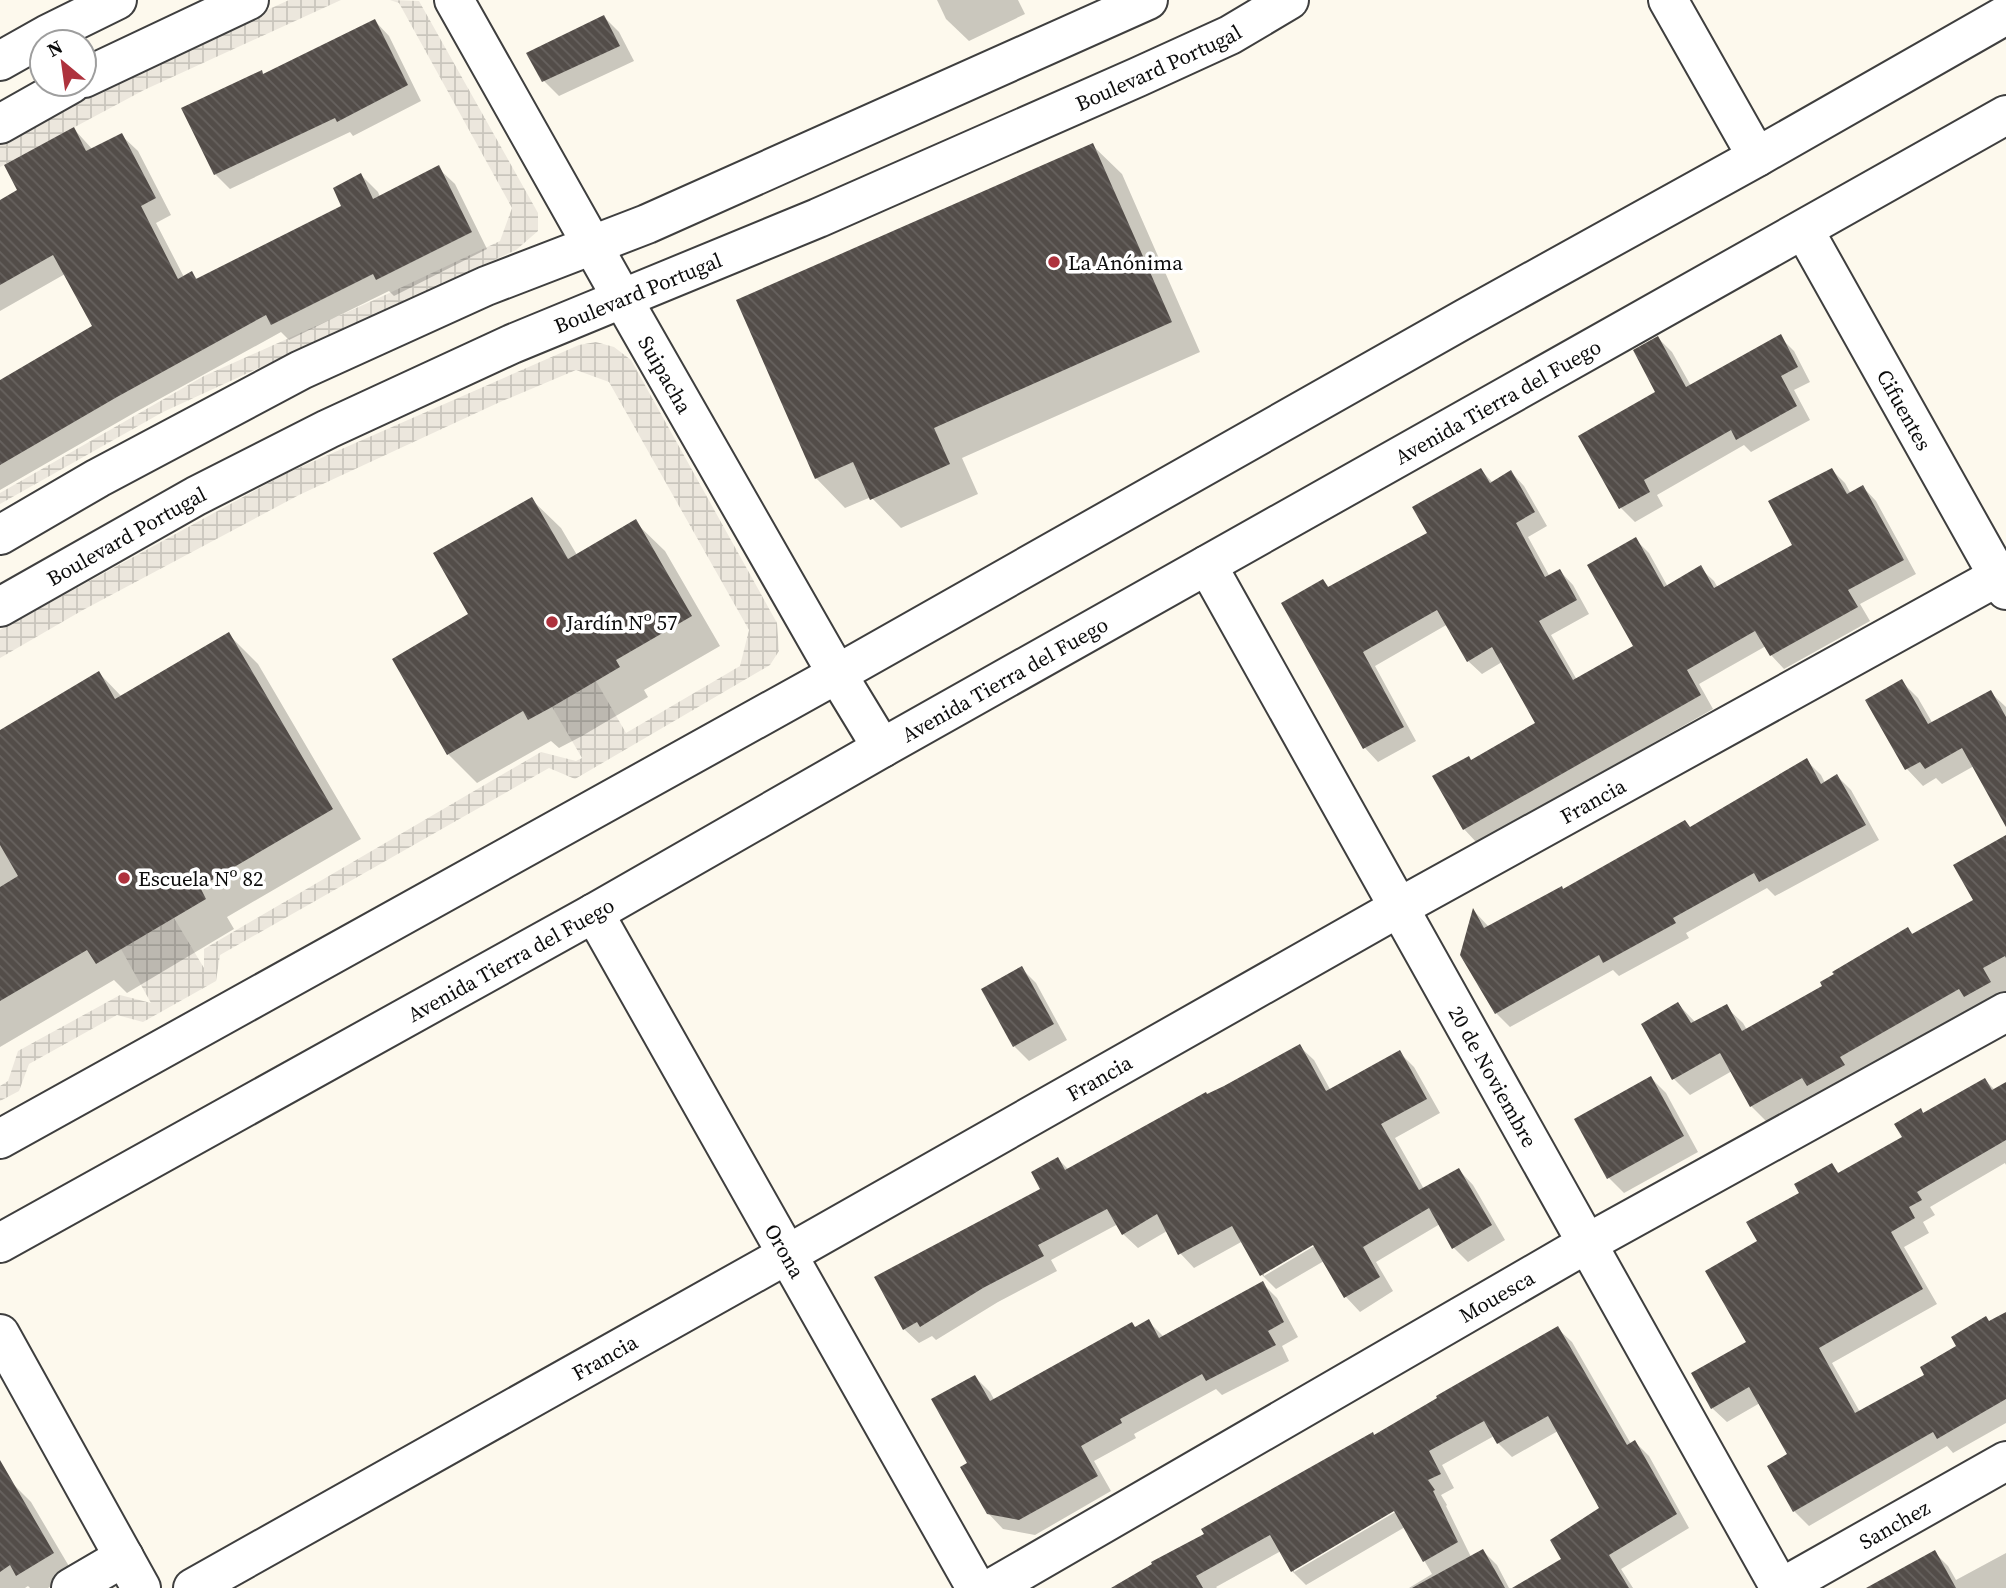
<svg xmlns="http://www.w3.org/2000/svg" width="2006" height="1588" font-family="'Source Serif 4',serif">
	<style>
		.plaza { fill: url(#plaza-grid) }
		.shadow { fill: #0003; fill-rule: evenodd }
		.building { fill: url(#building-back-hatch) }
		.lines { fill: none; stroke-linecap: round; stroke-linejoin: round }
		.minor-casing { stroke: #3f3f3f; stroke-width: 42 }
		.minor { stroke: #fff; stroke-width: 38 }
		.poi-dot { fill: #ae323d; stroke: #fff; stroke-width: 2.5 }
		.labels { text-anchor: middle; dominant-baseline: central; stroke-width: 7; stroke-linejoin: round; paint-order: stroke }
		.street-label { font-size: 21px; fill: #0c0c0c; stroke: #fff }
		.poi-label { font-size: 21px; fill: #0c0c0c; stroke: #fff; text-anchor: start }
	</style>
	<defs>
		<pattern id="plaza-grid" width="8" height="8" patternUnits="userSpaceOnUse" patternTransform="scale(1.75)"><rect width="8" height="8" fill="#ece7dd"/><path d="M0 4h8M4 0v8" fill="none" stroke="#c9c5bc"/></pattern>
		<pattern id="building-back-hatch" width="6" height="6" patternUnits="userSpaceOnUse" patternTransform="scale(1.75)"><rect width="6" height="6" fill="#534d49"/><path d="M-1 5l2 2M0 0l6 6M5-1l2 2" fill="none" stroke="#67625f"/></pattern>
	</defs>
	<rect width="100%" height="100%" fill="#fdf9ed"/>
	<!-- plaza -->
	<g class="plaza">
		<path d="M 289,0 L 341,0 L 144,90 L 0,167 L 0,141 L 75,98 Z"/>
		<path d="M 390,0 L 419,1 L 538,213 L 538,231 L 516,250 L 163,412 L 0,504 L 0,493 L 204,376 L 383,296 L 500,241 L 512,208 L 399,3 Z"/>
		<path d="M 596,342 L 614,347 L 631,360 L 777,623 L 779,651 L 770,665 L 575,779 L 549,768 L 220,955 L 216,981 L 143,1022 L 117,1015 L 29,1064 L 19,1091 L 0,1101 L 0,1086 L 8,1081 L 18,1051 L 120,995 L 151,1003 L 121,949 L 174,918 L 204,968 L 204,949 L 541,752 L 576,761 L 582,758 L 552,707 L 596,681 L 626,733 L 740,666 L 749,630 L 609,382 L 576,370 L 500,402 L 299,495 L 83,610 L 0,658 L 0,630 L 287,473 L 579,345 Z"/>
	</g>
	<!-- shadow -->
	<g class="shadow">
		<path d="M 937,0 L 1018,0 L 1025,14 L 969,41 L 946,19 Z"/>
		<path d="M 604,17 L 619,32 L 634,61 L 559,96 L 544,81 Z"/>
		<path d="M 375,21 L 389,36 L 421,101 L 353,136 L 350,132 L 230,189 L 215,174 L 261,72 L 264,75 Z"/>
		<path d="M 74,129 L 93,150 L 121,135 L 138,151 L 171,215 L 156,223 L 184,277 L 192,273 L 198,280 L 344,207 L 361,175 L 378,192 L 380,197 L 438,168 L 455,184 L 487,249 L 394,296 L 389,291 L 289,340 L 281,332 L 134,413 L 0,490 L 0,382 L 95,327 L 65,274 L 0,311 L 0,202 L 20,190 Z"/>
		<path d="M 1092,145 L 1122,174 L 1200,352 L 962,458 L 978,494 L 901,528 L 871,497 L 845,508 L 816,478 Z"/>
		<path d="M 1780,337 L 1794,351 L 1810,382 L 1794,390 L 1810,420 L 1751,452 L 1744,445 L 1657,495 L 1663,506 L 1635,522 L 1621,508 L 1657,392 L 1658,338 L 1672,352 L 1691,386 Z"/>
		<path d="M 1481,470 L 1493,483 L 1511,472 L 1524,486 L 1547,526 L 1528,537 L 1550,577 L 1560,571 L 1573,585 L 1589,614 L 1551,635 L 1577,680 L 1636,647 L 1635,539 L 1649,553 L 1668,587 L 1700,568 L 1714,581 L 1718,588 L 1794,546 L 1832,470 L 1845,483 L 1851,494 L 1863,487 L 1876,501 L 1916,574 L 1860,604 L 1870,621 L 1784,669 L 1771,655 L 1766,646 L 1699,684 L 1713,709 L 1477,843 L 1464,829 L 1472,761 L 1538,724 L 1502,662 L 1482,674 L 1468,661 L 1448,624 L 1375,666 L 1416,741 L 1378,762 L 1365,748 L 1283,604 L 1323,581 L 1330,588 L 1430,533 Z"/>
		<path d="M 531,499 L 561,528 L 577,555 L 635,522 L 665,551 L 720,646 L 644,690 L 648,697 L 582,736 L 559,748 L 551,741 L 477,783 L 448,754 L 471,615 Z"/>
		<path d="M 229,635 L 258,664 L 361,839 L 227,917 L 234,929 L 127,993 L 114,980 L 0,1047 L 0,732 L 99,673 L 122,697 Z"/>
		<path d="M 1902,682 L 1918,698 L 1933,724 L 1990,692 L 2006,707 L 2006,823 L 1974,766 L 1942,784 L 1936,778 L 1923,786 L 1907,769 L 1868,701 Z"/>
		<path d="M 1806,760 L 1821,775 L 1825,783 L 1837,776 L 1851,790 L 1879,840 L 1775,896 L 1767,888 L 1686,933 L 1689,938 L 1619,976 L 1613,970 L 1510,1027 L 1496,1013 L 1474,911 L 1489,927 L 1691,828 Z"/>
		<path d="M 2006,837 L 2006,998 L 1981,1012 L 1975,1006 L 1767,1122 L 1751,1106 L 1732,1071 L 1690,1095 L 1673,1078 L 1678,1004 L 1696,1023 L 1726,1007 L 1743,1023 L 1747,1030 L 1825,987 L 1908,929 L 1914,935 L 1976,901 Z"/>
		<path d="M 1021,968 L 1036,983 L 1067,1040 L 1029,1061 L 1014,1046 Z"/>
		<path d="M 1299,1046 L 1314,1060 L 1331,1091 L 1400,1053 L 1414,1067 L 1440,1113 L 1395,1138 L 1424,1189 L 1459,1170 L 1473,1185 L 1505,1240 L 1468,1262 L 1454,1248 L 1440,1224 L 1376,1262 L 1393,1291 L 1360,1312 L 1346,1297 L 1324,1261 L 1276,1289 L 1262,1275 L 1243,1241 L 1194,1268 L 1180,1253 L 1167,1231 L 1138,1248 L 1123,1234 L 1118,1224 L 1051,1260 L 1057,1271 L 998,1302 L 936,1340 L 932,1336 L 919,1343 L 904,1329 L 1042,1190 L 1058,1159 L 1069,1170 ZM 1320,1239 L 1321,1242 L 1264,1276 L 1264,1272 Z"/>
		<path d="M 1651,1078 L 1666,1093 L 1698,1152 L 1624,1193 L 1609,1178 L 1576,1119 Z"/>
		<path d="M 1985,1080 L 1995,1090 L 2006,1086 L 2006,1165 L 2005,1163 L 1930,1207 L 1935,1215 L 1923,1222 L 1929,1233 L 1904,1247 L 1937,1304 L 1832,1363 L 1860,1412 L 1927,1376 L 1959,1347 L 1990,1323 L 2006,1314 L 2006,1423 L 1953,1453 L 1947,1446 L 1809,1526 L 1794,1511 L 1789,1455 L 1760,1403 L 1727,1422 L 1712,1408 L 1748,1342 L 1759,1242 L 1802,1193 L 1831,1165 L 1840,1174 L 1904,1138 L 1920,1110 L 1924,1114 Z"/>
		<path d="M 1262,1283 L 1277,1298 L 1298,1337 L 1282,1346 L 1289,1361 L 1222,1395 L 1216,1389 L 1134,1434 L 1136,1438 L 1094,1461 L 1111,1491 L 1035,1535 L 1003,1529 L 988,1513 L 969,1464 L 975,1377 L 990,1392 L 995,1401 L 1148,1321 L 1163,1336 Z"/>
		<path d="M 1558,1329 L 1572,1342 L 1631,1444 L 1635,1442 L 1649,1456 L 1689,1528 L 1621,1569 L 1633,1588 L 1515,1588 L 1563,1560 L 1602,1509 L 1558,1431 L 1512,1457 L 1498,1443 L 1494,1436 L 1442,1465 L 1454,1488 L 1441,1495 L 1447,1505 L 1446,1506 L 1471,1557 L 1483,1551 L 1497,1565 L 1509,1588 L 1409,1588 L 1432,1574 L 1405,1527 L 1306,1585 L 1292,1571 L 1281,1551 L 1216,1587 L 1217,1588 L 1114,1588 ZM 1400,1505 L 1402,1508 L 1294,1572 L 1294,1568 Z"/>
		<path d="M 11,1482 L 31,1502 L 73,1573 L 48,1588 L 30,1588 L 28,1586 L 25,1588 L 0,1588 L 0,1489 Z"/>
		<path d="M 1934,1552 L 1948,1566 L 1956,1580 L 2006,1553 L 2006,1588 L 1870,1588 Z"/>
	</g>
	<!-- building -->
	<g class="building">
		<path d="M 604,15 L 620,46 L 542,82 L 526,53 Z"/>
		<path d="M 375,19 L 408,85 L 337,122 L 335,118 L 214,175 L 181,108 L 262,70 L 263,74 Z"/>
		<path d="M 74,127 L 86,151 L 122,133 L 156,198 L 141,206 L 178,279 L 192,271 L 196,279 L 341,206 L 333,188 L 361,173 L 373,199 L 439,165 L 472,232 L 376,280 L 373,274 L 271,325 L 266,315 L 117,397 L 0,465 L 0,380 L 92,326 L 53,255 L 0,285 L 0,200 L 17,190 L 4,165 Z"/>
		<path d="M 1093,143 L 1172,322 L 934,428 L 950,464 L 870,500 L 853,462 L 815,479 L 736,300 Z"/>
		<path d="M 1781,334 L 1798,367 L 1781,376 L 1797,406 L 1736,440 L 1731,430 L 1644,480 L 1650,492 L 1619,509 L 1578,436 L 1655,392 L 1633,350 L 1658,336 L 1686,387 Z"/>
		<path d="M 1481,468 L 1490,483 L 1511,470 L 1535,512 L 1516,523 L 1545,577 L 1560,569 L 1577,600 L 1539,621 L 1573,680 L 1633,646 L 1587,565 L 1636,537 L 1664,587 L 1701,565 L 1714,588 L 1792,545 L 1768,501 L 1832,468 L 1847,494 L 1863,485 L 1904,560 L 1848,590 L 1858,607 L 1770,656 L 1755,631 L 1687,670 L 1701,695 L 1463,830 L 1432,776 L 1469,756 L 1471,760 L 1535,723 L 1492,647 L 1467,662 L 1437,610 L 1363,652 L 1404,727 L 1363,749 L 1281,603 L 1323,579 L 1328,587 L 1427,533 L 1412,507 Z"/>
		<path d="M 532,497 L 568,559 L 636,519 L 692,616 L 616,660 L 620,667 L 552,707 L 528,720 L 523,711 L 447,755 L 392,659 L 468,614 L 433,553 Z"/>
		<path d="M 229,632 L 333,809 L 200,887 L 206,899 L 96,964 L 87,950 L 0,1001 L 0,887 L 18,876 L 0,845 L 0,730 L 99,671 L 115,699 Z"/>
		<path d="M 1902,679 L 1928,724 L 1991,690 L 2006,717 L 2006,827 L 1962,748 L 1925,769 L 1920,762 L 1905,770 L 1865,700 Z"/>
		<path d="M 1807,758 L 1821,784 L 1837,774 L 1866,825 L 1759,882 L 1754,873 L 1673,918 L 1676,923 L 1603,963 L 1599,955 L 1495,1014 L 1460,955 L 1473,908 L 1484,928 L 1562,886 L 1563,889 L 1685,820 L 1690,827 Z"/>
		<path d="M 2006,835 L 2006,958 L 2005,956 L 1983,968 L 1991,982 L 1964,997 L 1959,989 L 1840,1057 L 1845,1065 L 1807,1086 L 1802,1078 L 1750,1107 L 1720,1053 L 1672,1080 L 1641,1024 L 1678,1002 L 1691,1023 L 1727,1004 L 1742,1031 L 1822,986 L 1820,982 L 1834,974 L 1832,972 L 1908,927 L 1912,934 L 1973,900 L 1953,865 Z"/>
		<path d="M 1022,966 L 1054,1024 L 1013,1047 L 981,989 Z"/>
		<path d="M 1300,1044 L 1326,1091 L 1400,1050 L 1427,1099 L 1381,1124 L 1419,1190 L 1459,1168 L 1492,1225 L 1452,1249 L 1429,1208 L 1363,1247 L 1380,1277 L 1344,1298 L 1313,1245 L 1260,1276 L 1232,1226 L 1178,1255 L 1157,1214 L 1122,1235 L 1107,1209 L 1038,1245 L 1044,1256 L 983,1288 L 920,1327 L 917,1322 L 903,1330 L 874,1277 L 1040,1189 L 1031,1172 L 1058,1157 L 1065,1170 L 1206,1092 L 1207,1094 L 1224,1086 Z"/>
		<path d="M 1651,1076 L 1684,1136 L 1607,1179 L 1574,1119 Z"/>
		<path d="M 1985,1078 L 1992,1090 L 2006,1082 L 2006,1140 L 1917,1192 L 1922,1200 L 1909,1207 L 1915,1218 L 1891,1232 L 1923,1289 L 1819,1348 L 1855,1413 L 1924,1375 L 1920,1367 L 1956,1346 L 1951,1337 L 1986,1316 L 1989,1321 L 2006,1312 L 2006,1399 L 1937,1439 L 1933,1432 L 1793,1512 L 1767,1466 L 1787,1454 L 1749,1387 L 1711,1409 L 1691,1373 L 1746,1342 L 1705,1271 L 1757,1241 L 1746,1222 L 1799,1193 L 1794,1184 L 1832,1163 L 1838,1173 L 1902,1137 L 1894,1124 L 1921,1108 L 1923,1113 Z"/>
		<path d="M 1263,1281 L 1284,1322 L 1268,1331 L 1276,1345 L 1206,1381 L 1202,1374 L 1120,1419 L 1122,1423 L 1081,1446 L 1098,1476 L 1019,1520 L 987,1514 L 960,1467 L 967,1463 L 931,1399 L 975,1375 L 990,1401 L 1132,1322 L 1135,1327 L 1149,1319 L 1159,1338 Z"/>
		<path d="M 1558,1326 L 1627,1445 L 1635,1440 L 1677,1514 L 1609,1555 L 1629,1588 L 1512,1588 L 1561,1559 L 1550,1540 L 1599,1508 L 1548,1416 L 1497,1444 L 1484,1421 L 1429,1451 L 1441,1474 L 1428,1480 L 1435,1490 L 1433,1491 L 1458,1542 L 1423,1562 L 1394,1511 L 1291,1572 L 1270,1535 L 1196,1576 L 1203,1588 L 1111,1588 L 1152,1564 L 1151,1562 L 1204,1534 L 1201,1529 L 1373,1432 L 1374,1435 L 1437,1398 L 1436,1396 Z"/>
		<path d="M 0,1460 L 54,1553 L 16,1576 L 10,1565 L 0,1572 Z"/>
		<path d="M 1483,1549 L 1505,1588 L 1412,1588 Z"/>
		<path d="M 1935,1550 L 1956,1588 L 1866,1588 Z"/>
	</g>
	<g class="lines">
		<!-- minor casing -->
		<g class="minor-casing">
			<g id="minor">
				<path id="s1" d="M 454,0 L 622,298 L 837,674 L 882,748"/>
				<path d="M 1668,0 L 1757,157"/>
				<path d="M 0,61 L 48,34 L 117,0"/>
				<path d="M 84,78 L 249,0"/>
				<path d="M 0,124 L 71,84"/>
				<path id="s2" d="M 1804,230 L 2006,590"/>
				<path d="M 0,535 L 98,478 L 301,370 L 486,286 L 647,224 L 1148,0"/>
				<path id="s3" d="M 1207,565 L 1780,1588"/>
				<path id="s4" d="M 0,607 L 196,496 L 328,429 L 512,344 L 818,218 L 1138,77 L 1230,35 L 1289,0"/>
				<path id="s5" d="M 594,913 L 976,1588"/>
				<path d="M 0,1139 L 837,674 L 1466,318 L 1757,157 L 2006,15"/>
				<path id="s6" d="M 0,1243 L 594,913 L 882,748 L 2006,115"/>
				<path d="M 0,1334 L 141,1588"/>
				<path d="M 71,1588 L 124,1557"/>
				<path id="s7" d="M 193,1588 L 788,1254 L 1398,908 L 2006,572"/>
				<path id="s8" d="M 992,1588 L 1586,1244 L 2006,1012"/>
				<path id="s9" d="M 1781,1588 L 2006,1461"/>
			</g>
		</g>
		<!-- minor -->
		<use href="#minor" class="minor"/>
	</g>
	<!-- markers -->
	<g class="poi-dot">
		<circle cx="1054" cy="262" r="7"/>
		<circle cx="552" cy="622" r="7"/>
		<circle cx="124" cy="878" r="7"/>
	</g>
	<g class="labels">
		<!-- street labels -->
		<g class="street-label">
			<text stroke="none"><textPath href="#s4" startOffset="1279">Boulevard Portugal</textPath></text>
			<text stroke="none"><textPath href="#s4" startOffset="712">Boulevard Portugal</textPath></text>
			<text stroke="none"><textPath href="#s1" startOffset="430">Suipacha</textPath></text>
			<text stroke="none"><textPath href="#s6" startOffset="1718">Avenida Tierra del Fuego</textPath></text>
			<text stroke="none"><textPath href="#s2" startOffset="206">Cifuentes</textPath></text>
			<text stroke="none"><textPath href="#s4" startOffset="145">Boulevard Portugal</textPath></text>
			<text stroke="none"><textPath href="#s6" startOffset="1152">Avenida Tierra del Fuego</textPath></text>
			<text stroke="none"><textPath href="#s7" startOffset="1606">Francia</textPath></text>
			<text stroke="none"><textPath href="#s6" startOffset="584">Avenida Tierra del Fuego</textPath></text>
			<text stroke="none"><textPath href="#s3" startOffset="586">20 de Noviembre</textPath></text>
			<text stroke="none"><textPath href="#s7" startOffset="1040">Francia</textPath></text>
			<text stroke="none"><textPath href="#s5" startOffset="388">Orona</textPath></text>
			<text stroke="none"><textPath href="#s8" startOffset="583">Mouesca</textPath></text>
			<text stroke="none"><textPath href="#s7" startOffset="472">Francia</textPath></text>
			<text stroke="none"><textPath href="#s9" startOffset="130">Sanchez</textPath></text>
		</g>
		<!-- poi labels -->
		<g class="poi-label">
			<text x="1068" y="262">La Anónima</text>
			<text x="566" y="622">Jardín Nº 57</text>
			<text x="138" y="878">Escuela Nº 82</text>
		</g>
	</g>
	<!-- north arrow -->
	<g transform="translate(63 63) rotate(331)"><circle r="33" fill="#ffffff" stroke="#9e9e9e" stroke-width="2"/>
	<path d="M0-5L12 26L0 18L-12 26Z" fill="#ae323d"/>
	<text y="-10" font-size="19" font-weight="bold" text-anchor="middle" fill="#0c0c0c">N</text>
	</g>
</svg>
